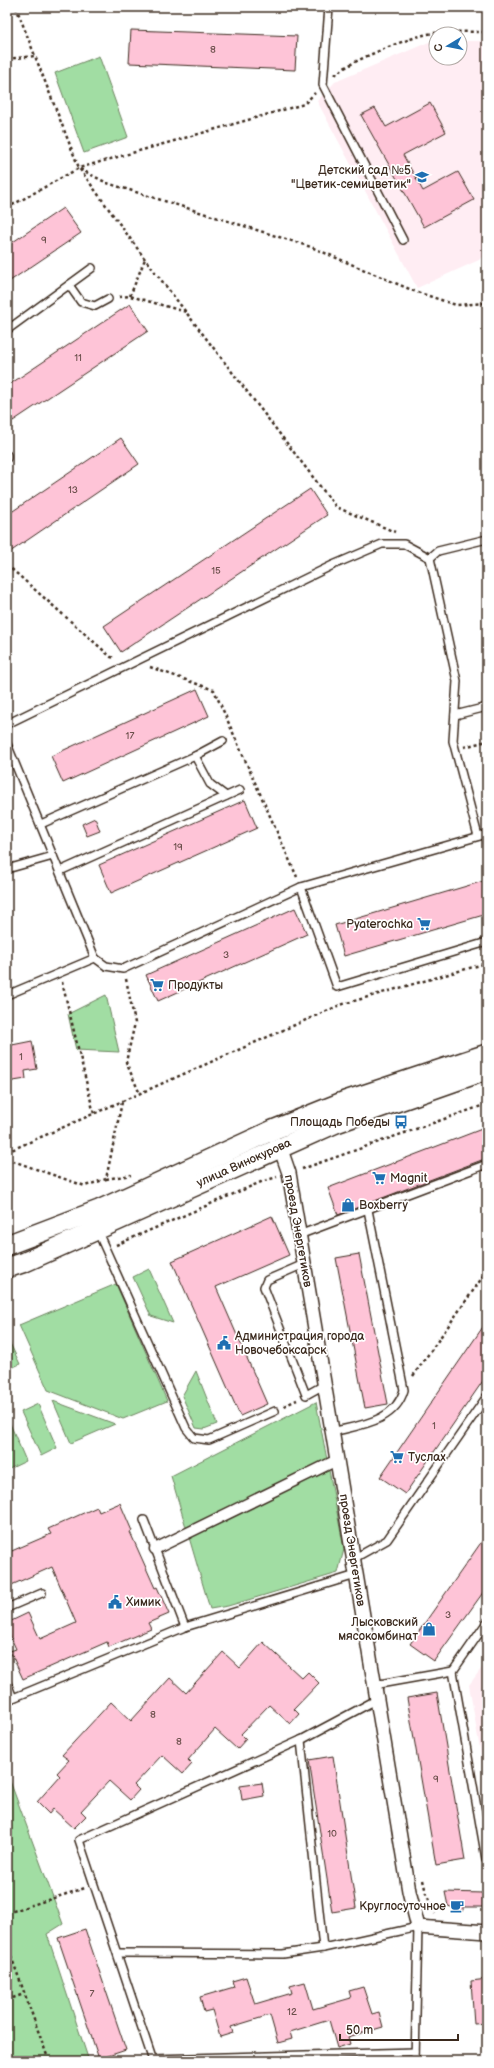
<svg xmlns="http://www.w3.org/2000/svg" width="494" height="2068" font-family="'Balsamiq Sans',sans-serif">
	<style>
		.built { fill: #ffedf3 }
		.green { fill: #a1dda3; stroke: #6e8460 }
		.building { fill: #fec4d7; stroke: #3b2a1e }
		.lines { fill: none; stroke-linecap: round; stroke-linejoin: round }
		.service-casing { stroke: #3b2a1e; stroke-width: 10 }
		.pedestrian-casing { stroke: #3b2a1e; stroke-width: 13 }
		.minor-casing { stroke: #3b2a1e; stroke-width: 16 }
		.secondary-casing { stroke: #3b2a1e; stroke-width: 22 }
		.path { stroke: #3b2a1e; stroke-width: 2.5; stroke-dasharray: 3 3; stroke-linecap: butt }
		.service { stroke: #fff; stroke-width: 7 }
		.pedestrian { stroke: #fff; stroke-width: 10 }
		.minor { stroke: #fff; stroke-width: 13 }
		.secondary { stroke: #fff; stroke-width: 19 }
		.labels { text-anchor: middle; dominant-baseline: central; stroke-width: 3.5; stroke-linejoin: round; paint-order: stroke }
		.number-label { font-size: 10px; fill: #6c504c }
		.poi-label { font-size: 12px; fill: #3b2a1e; stroke: #fff; text-anchor: start }
		.street-label { font-size: 12px; fill: #3b2a1e; stroke: #fff }
	</style>
	<rect width="100%" height="100%" fill="#fff"/>
	<filter id="ink" filterUnits="userSpaceOnUse"><feTurbulence type="fractalNoise" baseFrequency=".025" numOctaves="2"/><feDisplacementMap in="SourceGraphic" scale="8" xChannelSelector="R" yChannelSelector="G"/><feConvolveMatrix kernelMatrix="1 2 1 2 8 2 1 2 1" color-interpolation-filters="sRGB"/></filter>
	<g filter="url(#ink)">
		<!-- built -->
		<g class="built">
			<path d="M 460,41 L 487,41 L 487,252 L 479,260 L 417,288 L 317,101 L 335,82 L 429,42 L 436,42 L 436,58 L 460,58 Z"/>
			<path d="M 487,1661 L 487,1790 L 469,1685 Z"/>
		</g>
		<!-- green -->
		<g class="green">
			<path d="M 99,56 L 128,137 L 84,153 L 55,73 Z"/>
			<path d="M 106,995 L 119,1052 L 76,1050 L 68,1014 Z"/>
			<path d="M 149,1269 L 173,1323 L 151,1316 L 133,1277 Z"/>
			<path d="M 116,1284 L 167,1401 L 123,1419 L 48,1390 L 19,1325 Z"/>
			<path d="M 7,1337 L 20,1364 L 7,1370 Z"/>
			<path d="M 196,1371 L 217,1424 L 204,1429 L 196,1428 L 182,1396 Z"/>
			<path d="M 53,1401 L 115,1424 L 71,1443 Z"/>
			<path d="M 316,1402 L 344,1549 L 338,1573 L 228,1606 L 210,1609 L 171,1476 Z"/>
			<path d="M 38,1404 L 57,1448 L 41,1456 L 21,1412 Z"/>
			<path d="M 8,1419 L 26,1461 L 7,1470 L 7,1422 Z"/>
			<path d="M 7,1773 L 63,1924 L 47,1934 L 89,2061 L 7,2061 Z"/>
		</g>
		<!-- building -->
		<g class="building">
			<path d="M 131,30 L 297,36 L 295,70 L 129,63 Z"/>
			<path d="M 430,103 L 446,132 L 403,155 L 423,191 L 458,172 L 474,200 L 424,227 L 361,115 L 375,108 L 386,127 Z"/>
			<path d="M 63,208 L 81,233 L 7,283 L 7,246 Z"/>
			<path d="M 130,304 L 148,331 L 13,421 L 7,412 L 7,386 Z"/>
			<path d="M 121,438 L 139,464 L 7,554 L 7,515 Z"/>
			<path d="M 310,489 L 327,515 L 121,652 L 104,626 Z"/>
			<path d="M 197,689 L 209,716 L 63,783 L 51,756 Z"/>
			<path d="M 245,800 L 257,828 L 111,893 L 99,865 Z"/>
			<path d="M 95,818 L 100,831 L 87,836 L 82,824 Z"/>
			<path d="M 487,880 L 487,914 L 344,956 L 335,925 Z"/>
			<path d="M 295,908 L 307,934 L 158,1001 L 146,975 Z"/>
			<path d="M 32,1041 L 37,1069 L 25,1071 L 26,1079 L 7,1082 L 7,1046 Z"/>
			<path d="M 487,1127 L 487,1158 L 338,1215 L 328,1188 Z"/>
			<path d="M 272,1216 L 289,1255 L 216,1287 L 267,1404 L 240,1416 L 172,1261 Z"/>
			<path d="M 359,1254 L 388,1404 L 365,1408 L 336,1258 Z"/>
			<path d="M 487,1321 L 487,1375 L 405,1494 L 380,1477 Z"/>
			<path d="M 120,1503 L 132,1531 L 130,1532 L 155,1588 L 157,1587 L 169,1614 L 148,1623 L 151,1629 L 109,1647 L 107,1642 L 23,1679 L 10,1651 L 16,1649 L 7,1629 L 7,1623 L 28,1613 L 40,1639 L 76,1623 L 52,1567 L 7,1587 L 7,1553 L 51,1534 L 48,1529 L 97,1507 L 99,1512 Z"/>
			<path d="M 487,1534 L 487,1587 L 434,1661 L 410,1644 Z"/>
			<path d="M 263,1642 L 302,1678 L 308,1672 L 319,1683 L 294,1709 L 299,1714 L 290,1724 L 269,1705 L 241,1734 L 246,1739 L 237,1749 L 215,1729 L 188,1760 L 192,1764 L 183,1774 L 162,1755 L 134,1785 L 139,1790 L 130,1800 L 109,1781 L 81,1811 L 86,1816 L 74,1828 L 53,1809 L 49,1814 L 37,1802 L 60,1776 L 57,1773 L 69,1760 L 62,1755 L 111,1702 L 131,1721 L 170,1678 L 186,1693 L 223,1652 L 240,1668 Z"/>
			<path d="M 437,1693 L 465,1860 L 436,1865 L 407,1698 Z"/>
			<path d="M 333,1756 L 356,1908 L 332,1912 L 309,1760 Z"/>
			<path d="M 262,1783 L 264,1796 L 242,1800 L 240,1786 Z"/>
			<path d="M 445,1892 L 483,1893 L 483,1907 L 463,1907 L 463,1911 L 448,1906 Z"/>
			<path d="M 85,1929 L 126,2050 L 99,2059 L 58,1938 Z"/>
			<path d="M 246,1977 L 255,2004 L 292,1993 L 290,1986 L 305,1982 L 313,2009 L 351,1998 L 349,1991 L 363,1987 L 372,2014 L 379,2012 L 383,2027 L 348,2037 L 350,2044 L 337,2048 L 329,2020 L 290,2032 L 292,2039 L 278,2043 L 270,2015 L 231,2027 L 233,2033 L 220,2037 L 212,2010 L 204,2012 L 200,1997 L 234,1987 L 232,1981 Z"/>
			<path d="M 487,1979 L 487,2023 L 474,2024 L 471,1981 Z"/>
		</g>
		<g class="lines">
			<!-- service casing -->
			<g class="service-casing">
				<g id="service">
					<path d="M 329,7 L 323,85 L 403,240"/>
					<path d="M 69,285 L 81,302 L 95,306 L 108,299"/>
					<path d="M 7,330 L 92,268"/>
					<path d="M 7,455 L 7,458"/>
					<path d="M 430,558 L 438,551 L 487,539"/>
					<path d="M 455,715 L 487,707"/>
					<path d="M 7,724 L 333,565 L 382,544 L 404,544 L 430,558 L 457,681 L 453,741 L 478,836"/>
					<path d="M 7,744 L 95,958"/>
					<path d="M 195,756 L 210,784 L 226,796"/>
					<path d="M 41,824 L 195,756 L 223,741"/>
					<path d="M 7,869 L 53,856"/>
					<path d="M 60,871 L 240,790"/>
					<path d="M 301,887 L 337,987 L 487,942"/>
					<path d="M 7,995 L 95,958 L 106,966 L 123,969 L 301,887 L 487,834"/>
					<path d="M 97,1230 L 186,1428 L 194,1438 L 209,1440 L 275,1411"/>
					<path d="M 299,1235 L 487,1164"/>
					<path d="M 304,1264 L 267,1280 L 264,1287 L 306,1395 L 324,1385"/>
					<path d="M 332,1432 C 360,1425 395,1422 404,1390 L 368,1210"/>
					<path d="M 144,1520 L 185,1627"/>
					<path d="M 353,1559 L 387,1540 L 487,1396"/>
					<path d="M 7,1608 L 42,1593"/>
					<path d="M 453,1671 L 486,1859"/>
					<path d="M 7,1683 L 13,1698 L 185,1627 L 356,1575"/>
					<path d="M 374,1685 L 453,1671 L 487,1622"/>
					<path d="M 301,1740 L 323,1948"/>
					<path d="M 118,1953 L 283,1954 L 323,1948 L 418,1927 L 415,2061"/>
					<path d="M 153,2059 L 415,2052"/>
					<path d="M 153,2061 L 79,1840 L 301,1740 L 376,1700"/>
				</g>
			</g>
			<!-- pedestrian casing -->
			<g class="pedestrian-casing">
				<path id="pedestrian" d="M 155,1549 L 337,1460"/>
			</g>
			<!-- minor casing -->
			<g class="minor-casing">
				<path id="minor" d="M 280,1147 L 289,1173 L 409,1891 L 418,1927 L 487,1932"/>
			</g>
			<!-- secondary casing -->
			<g class="secondary-casing">
				<g id="secondary">
					<path d="M 7,1245 L 99,1210 L 273,1130 L 345,1101 L 487,1054"/>
					<path d="M 7,1268 L 25,1262 L 336,1123 L 487,1070"/>
				</g>
			</g>
			<!-- path -->
			<g class="path">
				<path d="M 16,7 L 35,56"/>
				<path d="M 7,59 L 35,56 L 79,168 L 145,259 L 336,507 L 395,532"/>
				<path d="M 335,75 C 349,61 414,35 434,33 C 451,31 470,32 487,32"/>
				<path d="M 80,169 L 107,183 L 311,247 L 414,291 L 456,305 L 487,303"/>
				<path d="M 7,208 L 79,168 L 304,104 L 315,93"/>
				<path d="M 130,296 L 145,259"/>
				<path d="M 119,297 L 130,296 L 186,312"/>
				<path d="M 7,565 L 111,657 L 116,658"/>
				<path d="M 150,667 L 214,690 L 297,877"/>
				<path d="M 464,747 L 487,741"/>
				<path d="M 126,979 L 135,1023 L 126,1062 L 140,1094"/>
				<path d="M 62,982 L 94,1114"/>
				<path d="M 7,1152 L 340,1005 L 487,963"/>
				<path d="M 7,1159 L 85,1186 L 106,1179 L 122,1102"/>
				<path d="M 302,1169 L 487,1104"/>
				<path d="M 106,1179 L 131,1175"/>
				<path d="M 116,1245 L 261,1182 L 277,1177"/>
				<path d="M 413,1376 L 482,1278 L 487,1267"/>
				<path d="M 284,1406 L 297,1400"/>
				<path d="M 423,1880 L 426,1893 L 435,1914"/>
				<path d="M 7,1913 L 85,1888"/>
				<path d="M 7,1945 L 49,2061"/>
				<path d="M 7,2000 L 24,1994"/>
			</g>
			<!-- service -->
			<use href="#service" class="service"/>
			<!-- pedestrian -->
			<use href="#pedestrian" class="pedestrian"/>
			<!-- minor -->
			<use href="#minor" class="minor"/>
			<!-- secondary -->
			<use href="#secondary" class="secondary"/>
		</g>
	</g>
	<!-- icons -->
	<defs>
		<g id="school-bare" transform="scale(1.08)"><path d="M0-5L7-2L0 1L-7-2ZM-4 1L0 2.5L4 1V4Q0 6-4 4Z" fill="#1f6fb2" stroke="#fff" stroke-width="2.5" paint-order="stroke"/></g>
		<g id="supermarket-bare" transform="scale(1.08)"><path d="M-6-5.5h2.5l.6 2H6L4.5 2H-2.5L-4.4-4H-6ZM-1.5 3.2a1.3 1.3 0 1 0 .1 0ZM3 3.2a1.3 1.3 0 1 0 .1 0Z" fill="#1f6fb2" stroke="#fff" stroke-width="2.5" paint-order="stroke"/></g>
		<g id="bus-bare" transform="scale(1.08)"><path d="M-5-6H5V4H4V6H2V4H-2V6H-4V4H-5ZM-3.5-4V0h7V-4ZM-3.5 1.2v1.5H-2V1.2ZM2 1.2v1.5H3.5V1.2Z" fill="#1f6fb2" stroke="#fff" stroke-width="2.5" paint-order="stroke"/></g>
		<g id="shop-bare" transform="scale(1.08)"><path d="M-5-2.5h2.3a2.7 3.5 0 0 1 5.4 0H5L5.5 6h-11ZM-1.5-2.5h3a1.5 2.3 0 0 0-3 0Z" fill="#1f6fb2" stroke="#fff" stroke-width="2.5" paint-order="stroke"/></g>
		<g id="civic-bare" transform="scale(1.08)"><path d="M-.6-6.5H3V-4.5H.6V-3L4-1V1h2V6H-6V1h2V-1L-.6-3ZM-1.2 2.5V6h2.4V2.5Z" fill="#1f6fb2" stroke="#fff" stroke-width="2.5" paint-order="stroke"/></g>
		<g id="cafe-bare" transform="scale(1.08)"><path d="M-5.5-4.5H6V0H3Q3 3.5 0 3.5H-2.5Q-5.5 3.5-5.5 0ZM3-3.2v2h1.7v-2ZM-6 4.5H4V6H-6Z" fill="#1f6fb2" stroke="#fff" stroke-width="2.5" paint-order="stroke"/></g>
	</defs>
	<g fill-rule="evenodd">
		<use href="#school-bare" x="422" y="177"/>
		<use href="#supermarket-bare" x="424" y="924"/>
		<use href="#supermarket-bare" x="157" y="985"/>
		<use href="#bus-bare" x="401" y="1122"/>
		<use href="#supermarket-bare" x="379" y="1178"/>
		<use href="#shop-bare" x="348" y="1205"/>
		<use href="#civic-bare" x="224" y="1343"/>
		<use href="#supermarket-bare" x="397" y="1457"/>
		<use href="#civic-bare" x="115" y="1602"/>
		<use href="#shop-bare" x="429" y="1629"/>
		<use href="#cafe-bare" x="457" y="1906"/>
	</g>
	<g class="labels">
		<!-- number labels -->
		<g class="number-label">
			<text x="213" y="50">8</text>
			<text x="44" y="240">9</text>
			<text x="78" y="358">11</text>
			<text x="73" y="490">13</text>
			<text x="216" y="571">15</text>
			<text x="130" y="736">17</text>
			<text x="178" y="847">19</text>
			<text x="226" y="955">3</text>
			<text x="21" y="1057">1</text>
			<text x="434" y="1426">1</text>
			<text x="448" y="1615">3</text>
			<text x="153" y="1715">8</text>
			<text x="179" y="1742">8</text>
			<text x="436" y="1779">9</text>
			<text x="332" y="1834">10</text>
			<text x="92" y="1994">7</text>
			<text x="292" y="2012">12</text>
		</g>
		<!-- poi labels -->
		<g class="poi-label">
			<text x="411" y="170" text-anchor="end">Детский сад №5<tspan x="411" dy="14">"Цветик-семицветик"</tspan></text>
			<text x="413" y="924" text-anchor="end">Pyaterochka</text>
			<text x="168" y="985">Продукты</text>
			<text x="390" y="1122" text-anchor="end">Площадь Победы</text>
			<text x="390" y="1178">Magnit</text>
			<text x="359" y="1205">Boxberry</text>
			<text x="235" y="1336">Администрация города<tspan x="235" dy="14">Новочебоксарск</tspan></text>
			<text x="408" y="1457">Туслах</text>
			<text x="126" y="1602">Химик</text>
			<text x="418" y="1622" text-anchor="end">Лысковский<tspan x="418" dy="14">мясокомбинат</tspan></text>
			<text x="446" y="1906" text-anchor="end">Круглосуточное</text>
		</g>
		<!-- street labels -->
		<g class="street-label">
			<text transform="translate(244 1163) rotate(-24)">улица Винокурова</text>
			<text transform="translate(298 1231) rotate(80)">проезд Энергетиков</text>
			<text transform="translate(352 1550) rotate(81)">проезд Энергетиков</text>
		</g>
	</g>
	<!-- margin -->
	<rect width="494" height="2068" fill="none" stroke="#fff" stroke-width="24"/>
	<rect x="12" y="12" width="470" height="2044" fill="none" stroke="#3b2a1e" stroke-width="1.5" filter="url(#ink)"/>
	<!-- north arrow -->
	<g transform="translate(448 46) rotate(260)"><circle r="19" fill="#ffffff" stroke="#b1aaa5"/>
	<path d="M0-3L7 15L0 10L-7 15Z" fill="#1f6fb2"/>
	<text y="-6" font-size="11" font-weight="bold" text-anchor="middle" fill="#3b2a1e">С</text>
	</g>
	<!-- scale -->
	<path d="M340 2034v6h118v-6" fill="none" stroke="#3b2a1e" stroke-width="2"/>
	<text x="346" y="2034" font-size="12" fill="#3b2a1e" stroke="#ffffff" stroke-width="3" paint-order="stroke">50 m</text>
</svg>
